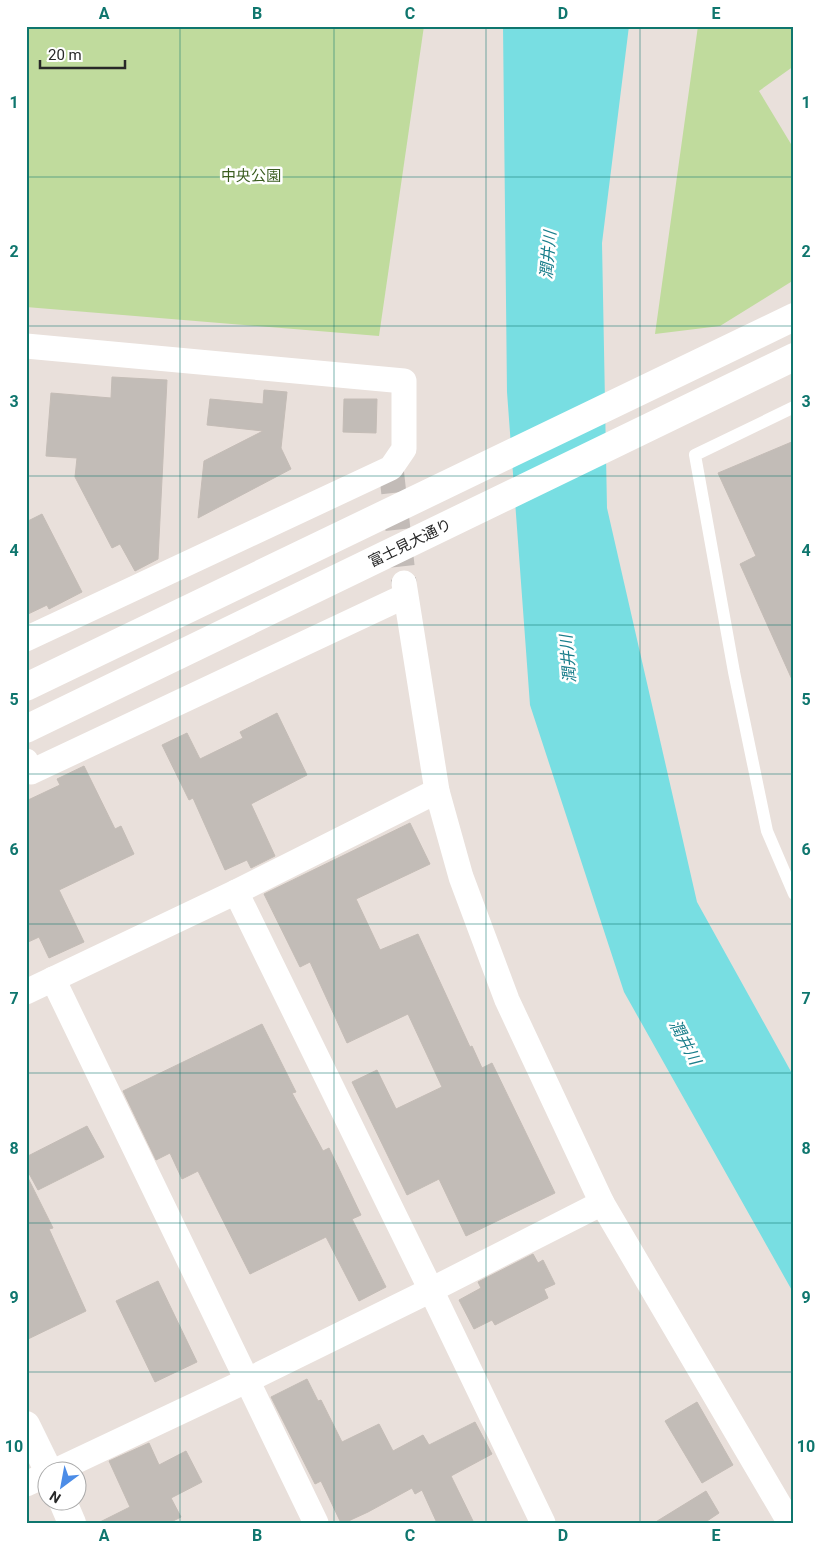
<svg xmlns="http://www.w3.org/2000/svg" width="820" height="1549" font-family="Roboto,'Noto Sans JP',sans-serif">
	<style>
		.green { fill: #c0db9d }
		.water { fill: #78dee2 }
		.building { fill: #c2bcb7; stroke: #c4bcb6 }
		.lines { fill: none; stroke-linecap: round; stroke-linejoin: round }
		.minor-tunnel { stroke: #c2bbb7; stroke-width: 25; stroke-dasharray: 25 12; stroke-linecap: butt }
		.service { stroke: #fff; stroke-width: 12 }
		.minor { stroke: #fff; stroke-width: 25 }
		.tertiary { stroke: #fff; stroke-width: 28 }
		.grid { fill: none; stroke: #0f766e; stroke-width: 1; stroke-opacity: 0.55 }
		.labels { text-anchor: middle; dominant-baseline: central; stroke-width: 5; stroke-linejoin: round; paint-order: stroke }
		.park-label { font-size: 15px; fill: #3b5d20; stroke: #fff }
		.street-label { font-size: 15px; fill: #282828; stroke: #fff }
		.water-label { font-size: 16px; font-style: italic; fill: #1a7e8b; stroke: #fff }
		.neatline { fill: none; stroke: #0f766e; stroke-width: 2 }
		.grid-label { font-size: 16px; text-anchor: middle; font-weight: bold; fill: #0f766e }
	</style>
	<rect width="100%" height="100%" fill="#e9e0db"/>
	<!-- green -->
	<g class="green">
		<path d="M 26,26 L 424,26 L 379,336 L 26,307 Z"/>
		<path d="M 698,26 L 794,26 L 794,66 L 759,91 L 794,149 L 794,280 L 720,326 L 655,334 Z"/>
	</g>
	<!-- water -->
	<path class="water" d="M 503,26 L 629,26 L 602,243 L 607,508 L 697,902 L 794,1077 L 794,1294 L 624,992 L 530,705 L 507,392 Z"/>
	<!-- building -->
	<g class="building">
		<path d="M 112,377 L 167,380 L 158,559 L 135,571 L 120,544 L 112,548 L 75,477 L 77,458 L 46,456 L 51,393 L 111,398 Z"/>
		<path d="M 264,390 L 287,392 L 281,448 L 291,469 L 198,518 L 204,461 L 263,431 L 207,425 L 210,399 L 263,404 Z"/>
		<path d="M 344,399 L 377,399 L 376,433 L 343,432 Z"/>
		<path d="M 794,441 L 794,684 L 740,564 L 756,556 L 718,473 Z"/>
		<path d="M 42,514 L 82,592 L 49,609 L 47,605 L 26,615 L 26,522 Z"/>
		<path d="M 277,713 L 307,775 L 251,804 L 275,856 L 251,868 L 247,860 L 225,870 L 193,798 L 189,800 L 162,745 L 187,733 L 200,759 L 243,738 L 240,732 Z"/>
		<path d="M 84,766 L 115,829 L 121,826 L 134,854 L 59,890 L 84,942 L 49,958 L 39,937 L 26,943 L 26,801 L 60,785 L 57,779 Z"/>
		<path d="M 410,823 L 430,864 L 356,899 L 380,950 L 418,934 L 470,1047 L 472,1046 L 482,1068 L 492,1063 L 555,1193 L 466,1236 L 439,1179 L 407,1195 L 352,1082 L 377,1070 L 396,1109 L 442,1087 L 408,1014 L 347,1043 L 310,962 L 300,967 L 264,894 Z"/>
		<path d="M 262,1024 L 296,1092 L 292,1093 L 323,1151 L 329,1148 L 361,1215 L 352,1219 L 386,1287 L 359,1301 L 326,1237 L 250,1274 L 198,1171 L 182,1179 L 170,1153 L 156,1160 L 123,1091 Z"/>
		<path d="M 87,1126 L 104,1157 L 38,1190 L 26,1168 L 26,1157 Z"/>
		<path d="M 26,1174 L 53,1228 L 49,1229 L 86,1311 L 26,1340 Z"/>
		<path d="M 533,1254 L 538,1263 L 543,1260 L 555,1284 L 544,1289 L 548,1298 L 495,1325 L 492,1320 L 474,1329 L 459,1300 L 481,1288 L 478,1282 Z"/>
		<path d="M 158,1281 L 197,1362 L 155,1382 L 116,1301 Z"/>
		<path d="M 307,1379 L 318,1401 L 321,1400 L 342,1442 L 379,1424 L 393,1451 L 423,1435 L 429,1445 L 475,1422 L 492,1454 L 451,1476 L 474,1523 L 437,1523 L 422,1490 L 415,1494 L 412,1488 L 368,1512 L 344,1523 L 341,1523 L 321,1481 L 315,1484 L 271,1397 Z"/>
		<path d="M 697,1402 L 733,1465 L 702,1483 L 665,1421 Z"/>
		<path d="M 149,1443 L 159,1465 L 186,1451 L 202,1482 L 171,1498 L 181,1517 L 169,1523 L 98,1523 L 130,1507 L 109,1461 Z"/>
		<path d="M 706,1491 L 719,1513 L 704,1523 L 654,1523 Z"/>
	</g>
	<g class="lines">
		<!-- minor-tunnel -->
		<path class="minor-tunnel" d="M 391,468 L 404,583"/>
		<!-- service -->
		<path class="service" d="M 794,407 L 695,455 L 734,672 L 767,831 L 794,894"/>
		<!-- minor -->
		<g class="minor">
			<path d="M 26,346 L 404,381 L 404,449 L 391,468 L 26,639"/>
			<path d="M 404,583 L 437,791 L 461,877 L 507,1000 L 602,1203 L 790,1523"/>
			<path d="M 26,761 L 31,772 L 405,596"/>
			<path d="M 236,892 L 431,1290 L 543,1523"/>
			<path d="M 53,979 L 316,1523"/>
			<path d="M 26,992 L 236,892 L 437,791"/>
			<path d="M 53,1472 L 248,1380 L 431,1290 L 602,1203"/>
			<path d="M 26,1484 L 48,1474"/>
		</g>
		<!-- tertiary -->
		<g class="tertiary">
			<path d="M 26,687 L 794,317"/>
			<path d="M 26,729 L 794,357"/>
			<path d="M 26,1425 L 49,1472"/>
			<path d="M 63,1502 L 72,1523"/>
		</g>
	</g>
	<!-- grid -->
	<path class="grid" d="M 180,26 L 180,1523M 334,26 L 334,1523M 486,26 L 486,1523M 640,26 L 640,1523M 26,177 L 794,177M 26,326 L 794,326M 26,476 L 794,476M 26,625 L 794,625M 26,774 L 794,774M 26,924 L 794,924M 26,1073 L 794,1073M 26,1223 L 794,1223M 26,1372 L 794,1372"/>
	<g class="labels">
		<!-- park labels -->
		<g class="park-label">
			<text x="251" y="176">中央公園</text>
		</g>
		<!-- street labels -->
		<g class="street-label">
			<text transform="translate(410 543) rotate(-26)">富士見大通り</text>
		</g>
		<!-- water labels -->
		<g class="water-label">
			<text transform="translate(548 255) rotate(-85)">潤井川</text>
			<text transform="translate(568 659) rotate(-95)">潤井川</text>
			<text transform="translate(685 1042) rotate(62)">潤井川</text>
		</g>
	</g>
	<!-- border -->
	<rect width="820" height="1549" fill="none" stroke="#ffffff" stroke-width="55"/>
	<!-- north arrow -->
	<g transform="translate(62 1486) rotate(212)"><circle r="24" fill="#ffffff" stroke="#a9a9a9"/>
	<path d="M0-4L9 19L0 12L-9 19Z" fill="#4b8ce7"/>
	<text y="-8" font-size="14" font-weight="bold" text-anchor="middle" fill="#282828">N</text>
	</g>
	<!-- scale -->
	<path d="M40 60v8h85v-8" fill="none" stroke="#282828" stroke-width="2.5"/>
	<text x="48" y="60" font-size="15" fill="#282828" stroke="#ffffff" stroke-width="4" paint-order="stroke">20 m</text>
	<rect x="28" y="28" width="764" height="1494" class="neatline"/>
	<g class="grid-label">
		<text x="104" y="19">A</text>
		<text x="257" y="19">B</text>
		<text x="410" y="19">C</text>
		<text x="563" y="19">D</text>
		<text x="716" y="19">E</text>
		<text x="14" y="108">1</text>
		<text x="806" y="108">1</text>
		<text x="14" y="257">2</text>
		<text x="806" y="257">2</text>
		<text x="14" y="407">3</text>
		<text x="806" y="407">3</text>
		<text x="14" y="556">4</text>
		<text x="806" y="556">4</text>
		<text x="14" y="705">5</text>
		<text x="806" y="705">5</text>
		<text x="14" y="855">6</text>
		<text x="806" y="855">6</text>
		<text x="14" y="1004">7</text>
		<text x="806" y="1004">7</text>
		<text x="14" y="1154">8</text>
		<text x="806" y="1154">8</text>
		<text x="14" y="1303">9</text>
		<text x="806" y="1303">9</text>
		<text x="14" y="1452">10</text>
		<text x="806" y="1452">10</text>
		<text x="104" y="1541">A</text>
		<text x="257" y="1541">B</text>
		<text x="410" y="1541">C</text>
		<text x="563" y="1541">D</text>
		<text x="716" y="1541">E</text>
	</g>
</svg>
